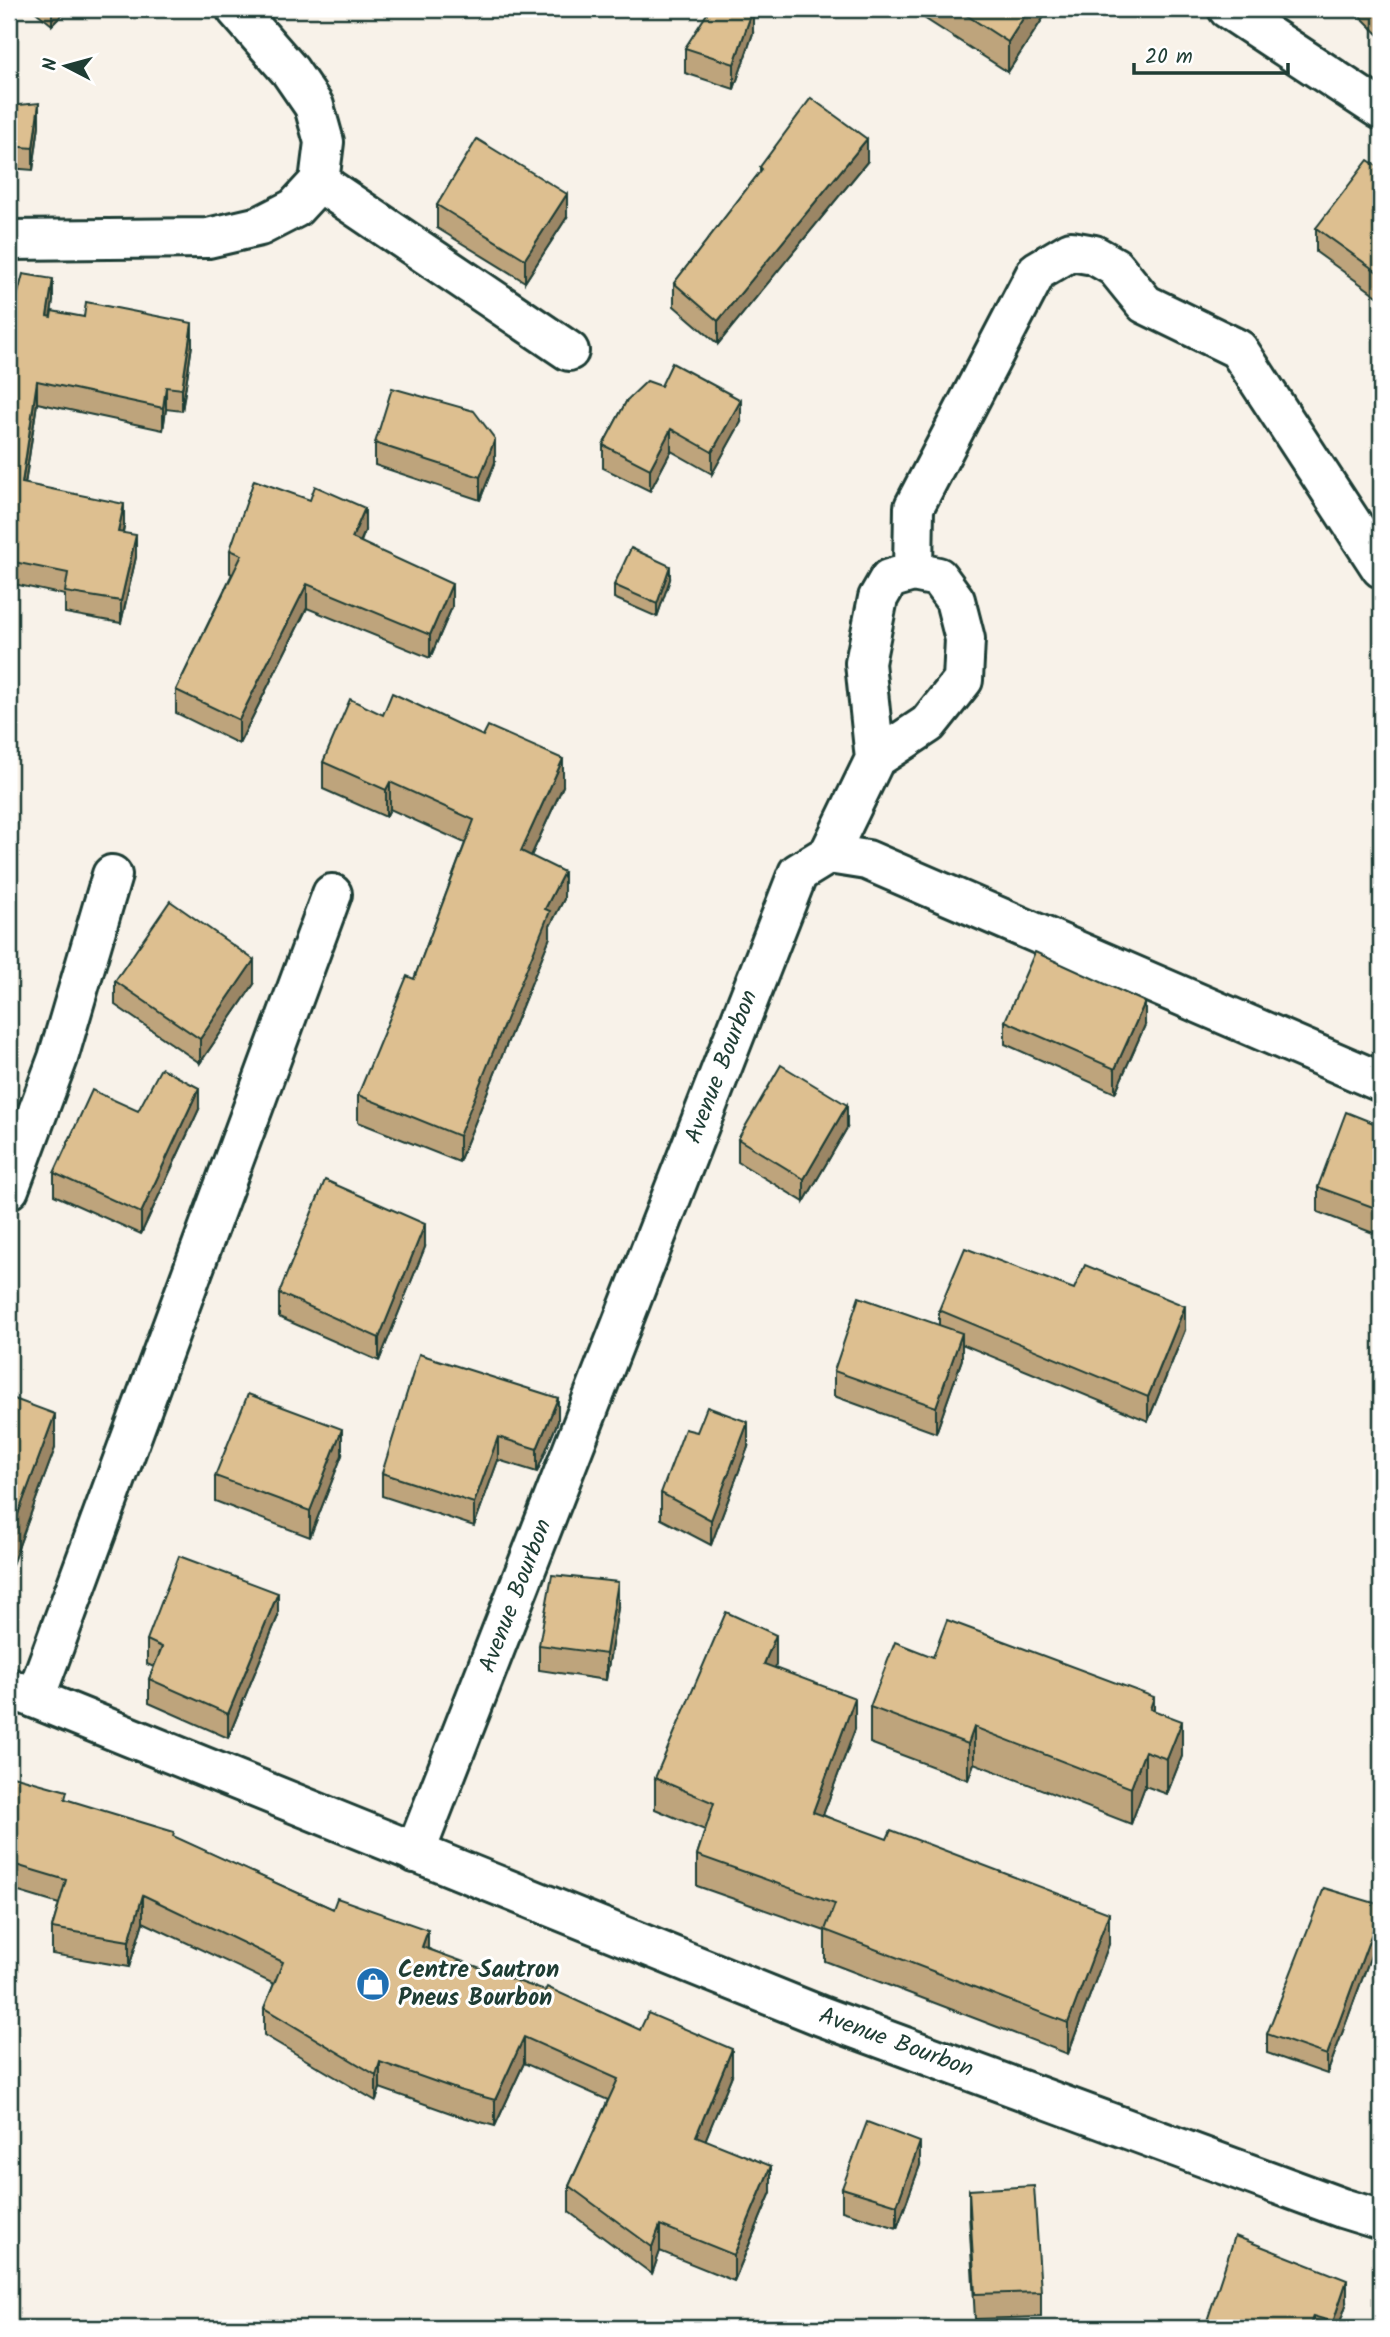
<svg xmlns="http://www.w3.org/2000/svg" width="1390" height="2337" font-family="Kalam,sans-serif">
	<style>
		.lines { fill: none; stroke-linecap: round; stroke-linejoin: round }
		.minor-casing { stroke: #1f3d34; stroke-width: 44 }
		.minor { stroke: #fff; stroke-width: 38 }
		.wall { fill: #bea47c; stroke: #1f3d34; stroke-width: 2 }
		.shaded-wall { fill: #9b8665; stroke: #1f3d34; stroke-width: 2 }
		.building { fill: #ddbf90; stroke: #1f3d34; stroke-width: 2 }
		.labels { text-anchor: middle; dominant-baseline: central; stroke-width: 6; stroke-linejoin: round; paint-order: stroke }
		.street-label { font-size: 24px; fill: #1f3d34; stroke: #fff }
		.poi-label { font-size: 24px; font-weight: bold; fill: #1f3d34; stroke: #fff; text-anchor: start }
	</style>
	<rect width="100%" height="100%" fill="#f8f2e9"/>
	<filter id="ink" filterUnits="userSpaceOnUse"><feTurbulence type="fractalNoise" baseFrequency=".0143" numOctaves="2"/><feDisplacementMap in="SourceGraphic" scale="14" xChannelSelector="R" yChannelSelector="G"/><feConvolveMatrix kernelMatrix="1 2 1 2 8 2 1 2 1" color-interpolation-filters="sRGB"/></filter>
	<g filter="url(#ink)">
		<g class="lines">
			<!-- minor casing -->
			<g class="minor-casing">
				<g id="minor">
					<path d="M 1228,9 L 1381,110"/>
					<path d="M 319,182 L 569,351"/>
					<path d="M 9,240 L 208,238 L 260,226 L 295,208 L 319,182 L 324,142 L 314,106 L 290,71 L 236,9"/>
					<path d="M 913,572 L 914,507 L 1037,271 L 1071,251 L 1094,255 L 1115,267 L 1145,304 L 1238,349 L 1381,568"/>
					<path d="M 829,854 L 875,759 L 928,724 L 963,680 L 965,639 L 955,600 L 938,577 L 913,572 L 889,579 L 878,598 L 865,663 L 875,759"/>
					<path d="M 9,1189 L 58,1058 L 112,875"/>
					<path d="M 9,1688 L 821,2016 L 1342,2208 L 1381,2220"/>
					<path d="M 35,1698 L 332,894"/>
					<path d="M 415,1853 L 798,873 L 829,854 L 867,860 L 1381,1082"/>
				</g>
			</g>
			<!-- minor -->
			<use href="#minor" class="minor"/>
		</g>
		<!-- wall -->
		<g class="wall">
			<path d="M 32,9 L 68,9 L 52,25 Z"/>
			<path d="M 910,9 L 1049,9 L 1008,72 Z"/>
			<path d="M 1353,9 L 1381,9 L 1381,37 Z"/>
			<path d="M 753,33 L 734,89 L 685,73 L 685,48 Z"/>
			<path d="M 9,106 L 39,125 L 33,170 L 9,168 Z"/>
			<path d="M 867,162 L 718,344 L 674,306 L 674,283 L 760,172 L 760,167 Z"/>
			<path d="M 1381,169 L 1381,296 L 1380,298 L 1316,252 L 1316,228 Z"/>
			<path d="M 437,205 L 567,217 L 525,282 L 437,228 Z"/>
			<path d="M 53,301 L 50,317 L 192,345 L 182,411 L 166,409 L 163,430 L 37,403 L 25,484 L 124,526 L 123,533 L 136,557 L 121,623 L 65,613 L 65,595 L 9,583 L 9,308 L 14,309 Z"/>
			<path d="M 627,400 L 741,422 L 712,474 L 671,451 L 650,491 L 603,468 L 603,445 Z"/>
			<path d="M 375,443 L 495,462 L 480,500 L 375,465 Z"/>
			<path d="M 365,531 L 361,542 L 452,607 L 430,658 L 307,608 L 239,744 L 176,713 L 176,690 L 232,574 L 230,573 L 230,550 Z"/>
			<path d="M 670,579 L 657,617 L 614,598 L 614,585 Z"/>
			<path d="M 383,715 L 563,786 L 531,856 L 564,899 L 550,926 L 550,937 L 459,1162 L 358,1122 L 358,1095 L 414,979 L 465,843 L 390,809 L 386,817 L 323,789 L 323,762 Z"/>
			<path d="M 115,981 L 254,984 L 200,1063 L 115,1005 Z"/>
			<path d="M 1005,1021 L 1145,1025 L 1115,1093 L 1005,1044 Z"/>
			<path d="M 199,1109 L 141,1234 L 54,1195 L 54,1173 L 138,1111 Z"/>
			<path d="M 1381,1126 L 1381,1236 L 1318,1212 L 1318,1187 Z"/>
			<path d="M 847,1128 L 804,1202 L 738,1162 L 738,1139 Z"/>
			<path d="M 425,1247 L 379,1361 L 279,1317 L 279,1293 Z"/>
			<path d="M 1074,1289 L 1185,1330 L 1148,1421 L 962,1344 L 962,1359 L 936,1433 L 834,1396 L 834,1371 L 939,1326 L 939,1310 Z"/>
			<path d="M 9,1397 L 55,1448 L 11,1567 L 9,1566 Z"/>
			<path d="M 558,1398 L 558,1421 L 537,1472 L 498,1460 L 474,1526 L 382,1496 L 382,1473 Z"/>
			<path d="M 748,1447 L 711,1545 L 661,1519 L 661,1493 Z"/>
			<path d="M 342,1455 L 310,1537 L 215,1501 L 215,1476 Z"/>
			<path d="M 618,1608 L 606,1680 L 539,1670 L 539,1645 Z"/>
			<path d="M 278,1616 L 228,1738 L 149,1703 L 149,1679 L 154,1667 L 147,1664 L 147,1640 Z"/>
			<path d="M 933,1657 L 1154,1710 L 1182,1756 L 1167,1794 L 1145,1786 L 1131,1824 L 974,1763 L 968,1780 L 870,1743 L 870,1707 Z"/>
			<path d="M 776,1665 L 774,1668 L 855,1729 L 823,1815 L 1109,1944 L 1068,2054 L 825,1961 L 825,1931 L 697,1886 L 697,1855 L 705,1830 L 655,1809 L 655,1778 Z"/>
			<path d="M 9,1775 L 67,1800 L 174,1837 L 333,1909 L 732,2075 L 705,2140 L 771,2192 L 734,2281 L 660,2251 L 652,2274 L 569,2212 L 569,2186 L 608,2100 L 524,2063 L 495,2126 L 459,2116 L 380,2088 L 376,2101 L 264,2035 L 264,2008 L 274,1984 L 143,1922 L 129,1967 L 52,1954 L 52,1928 L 59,1904 L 9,1889 Z"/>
			<path d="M 1381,1905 L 1381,1928 L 1327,2074 L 1267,2053 L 1267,2034 Z"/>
			<path d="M 920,2165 L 897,2228 L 842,2211 L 842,2188 Z"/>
			<path d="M 969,2190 L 1041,2292 L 1041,2317 L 975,2319 L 969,2215 Z"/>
			<path d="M 1347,2302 L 1338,2328 L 1207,2328 L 1207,2321 Z"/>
		</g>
		<!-- shaded-wall -->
		<g class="shaded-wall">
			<path d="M 52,9 L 68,9 L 52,25 Z"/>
			<path d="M 753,9 L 753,33 L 734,89 L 734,64 Z"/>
			<path d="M 1029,9 L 1049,9 L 1008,72 L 1008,42 Z"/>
			<path d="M 39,103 L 39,125 L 33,170 L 33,148 Z"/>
			<path d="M 867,139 L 867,162 L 718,344 L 718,321 Z"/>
			<path d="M 567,194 L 567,217 L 525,282 L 525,259 Z"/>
			<path d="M 1381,272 L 1381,296 L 1380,298 L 1380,274 Z"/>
			<path d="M 53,279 L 53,301 L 47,338 L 47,316 Z"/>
			<path d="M 192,323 L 192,345 L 182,411 L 182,389 Z"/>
			<path d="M 37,381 L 37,403 L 22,505 L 22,483 Z"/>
			<path d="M 166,387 L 166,409 L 163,430 L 163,408 Z"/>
			<path d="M 741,400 L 741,422 L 712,474 L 712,452 Z"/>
			<path d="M 671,429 L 671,451 L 650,491 L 650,469 Z"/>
			<path d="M 495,439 L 495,462 L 480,500 L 480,477 Z"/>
			<path d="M 124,504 L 124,526 L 118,554 L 118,532 Z"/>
			<path d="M 365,508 L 365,531 L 352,561 L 352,538 Z"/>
			<path d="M 136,535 L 136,557 L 121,623 L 121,601 Z"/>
			<path d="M 670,566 L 670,579 L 657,617 L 657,604 Z"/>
			<path d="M 307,584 L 307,608 L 239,744 L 239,720 Z"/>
			<path d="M 452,584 L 452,607 L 430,658 L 430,635 Z"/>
			<path d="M 563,759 L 563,786 L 521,878 L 521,851 Z"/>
			<path d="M 390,782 L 390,809 L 386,817 L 386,790 Z"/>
			<path d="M 564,872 L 564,899 L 550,926 L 550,937 L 459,1162 L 459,1136 L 545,909 Z"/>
			<path d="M 254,960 L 254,984 L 200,1063 L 200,1039 Z"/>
			<path d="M 1145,1002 L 1145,1025 L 1115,1093 L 1115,1069 Z"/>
			<path d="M 199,1088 L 199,1109 L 141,1234 L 141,1213 Z"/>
			<path d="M 847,1105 L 847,1128 L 804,1202 L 804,1179 Z"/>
			<path d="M 425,1224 L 425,1247 L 379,1361 L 379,1338 Z"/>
			<path d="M 1185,1306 L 1185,1330 L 1148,1421 L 1148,1397 Z"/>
			<path d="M 962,1333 L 962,1359 L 936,1433 L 936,1407 Z"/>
			<path d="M 558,1398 L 558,1421 L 537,1472 L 537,1449 Z"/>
			<path d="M 55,1414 L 55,1448 L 11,1567 L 11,1533 Z"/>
			<path d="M 748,1422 L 748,1447 L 711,1545 L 711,1520 Z"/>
			<path d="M 342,1429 L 342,1455 L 310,1537 L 310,1511 Z"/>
			<path d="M 498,1437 L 498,1460 L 474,1526 L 474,1503 Z"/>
			<path d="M 618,1582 L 618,1608 L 606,1680 L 606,1654 Z"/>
			<path d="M 278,1593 L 278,1616 L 228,1738 L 228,1714 Z"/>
			<path d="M 776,1635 L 776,1665 L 764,1695 L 764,1664 Z"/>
			<path d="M 1154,1697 L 1154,1733 L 1150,1709 Z"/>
			<path d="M 855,1698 L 855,1729 L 813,1842 L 813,1812 Z"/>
			<path d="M 1182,1721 L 1182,1756 L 1167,1794 L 1167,1759 Z"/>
			<path d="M 974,1727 L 974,1763 L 968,1780 L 968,1744 Z"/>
			<path d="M 1145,1751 L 1145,1786 L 1131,1824 L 1131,1788 Z"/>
			<path d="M 143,1895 L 143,1922 L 129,1967 L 129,1941 Z"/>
			<path d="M 1381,1908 L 1381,1928 L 1327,2074 L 1327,2055 Z"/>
			<path d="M 1109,1913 L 1109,1944 L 1068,2054 L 1068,2023 Z"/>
			<path d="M 428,1930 L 428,1956 L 422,1947 Z"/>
			<path d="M 524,2037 L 524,2063 L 495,2126 L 495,2100 Z"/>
			<path d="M 732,2049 L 732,2075 L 696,2163 L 696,2136 Z"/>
			<path d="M 380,2062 L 380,2088 L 376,2101 L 376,2075 Z"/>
			<path d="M 920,2142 L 920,2165 L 897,2228 L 897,2205 Z"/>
			<path d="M 771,2166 L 771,2192 L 734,2281 L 734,2255 Z"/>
			<path d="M 660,2225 L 660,2251 L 652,2274 L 652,2247 Z"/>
			<path d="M 1347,2280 L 1347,2302 L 1338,2328 L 1333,2328 L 1333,2322 Z"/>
			<path d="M 1313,2316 L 1313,2328 L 1309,2328 Z"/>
		</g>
		<!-- building -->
		<g class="building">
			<path d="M 710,9 L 753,9 L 734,64 L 685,48 Z"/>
			<path d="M 957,9 L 1029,9 L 1008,42 Z"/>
			<path d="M 811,98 L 867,139 L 718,321 L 674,283 L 762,169 L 760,167 Z"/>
			<path d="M 39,103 L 33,148 L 9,146 L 9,106 Z"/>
			<path d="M 477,139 L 567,194 L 525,259 L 437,205 Z"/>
			<path d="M 1368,160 L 1381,169 L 1381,272 L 1380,274 L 1316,228 Z"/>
			<path d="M 23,274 L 53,279 L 47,316 L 51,317 L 52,311 L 84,317 L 86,302 L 192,323 L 182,389 L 166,387 L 163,408 L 37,381 L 22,483 L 124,504 L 118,532 L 136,535 L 121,601 L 65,592 L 68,573 L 9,561 L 9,308 L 14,309 Z"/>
			<path d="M 672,363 L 741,400 L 712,452 L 671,429 L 650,469 L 603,445 L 627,400 L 647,381 L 661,386 Z"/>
			<path d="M 392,388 L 474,411 L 495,439 L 480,477 L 375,443 Z"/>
			<path d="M 254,480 L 310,500 L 315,486 L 365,508 L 352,538 L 452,584 L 430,635 L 307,584 L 239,720 L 176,690 L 242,555 L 230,550 Z"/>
			<path d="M 631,548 L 670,566 L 657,604 L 614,585 Z"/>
			<path d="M 392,693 L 483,736 L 488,726 L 563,759 L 521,851 L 564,872 L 545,909 L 550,911 L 459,1136 L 358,1095 L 407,976 L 414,979 L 474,820 L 390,782 L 386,790 L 323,762 L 350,699 L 383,715 Z"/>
			<path d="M 170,901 L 254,960 L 200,1039 L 115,981 Z"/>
			<path d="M 1035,952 L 1145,1002 L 1115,1069 L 1005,1021 Z"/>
			<path d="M 781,1065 L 847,1105 L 804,1179 L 738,1139 Z"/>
			<path d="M 161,1068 L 199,1088 L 141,1213 L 54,1173 L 92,1090 L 138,1111 Z"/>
			<path d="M 1346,1112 L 1381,1126 L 1381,1210 L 1318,1187 Z"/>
			<path d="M 325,1180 L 425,1224 L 379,1338 L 279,1293 Z"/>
			<path d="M 965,1248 L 1074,1289 L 1085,1265 L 1185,1306 L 1148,1397 L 939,1310 Z"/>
			<path d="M 859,1297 L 962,1333 L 936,1407 L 834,1371 Z"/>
			<path d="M 419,1354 L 558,1398 L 537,1449 L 498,1437 L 474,1503 L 382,1473 Z"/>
			<path d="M 248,1394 L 342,1429 L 310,1511 L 215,1476 Z"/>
			<path d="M 9,1397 L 55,1414 L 11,1533 L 9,1532 Z"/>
			<path d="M 707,1407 L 748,1422 L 711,1520 L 661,1493 L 685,1429 L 697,1432 Z"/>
			<path d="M 179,1556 L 278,1593 L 228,1714 L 149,1679 L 162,1647 L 147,1640 Z"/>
			<path d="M 552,1575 L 618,1582 L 606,1654 L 539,1645 Z"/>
			<path d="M 726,1612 L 776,1635 L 764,1664 L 855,1698 L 813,1812 L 887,1839 L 891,1830 L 1109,1913 L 1068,2023 L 825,1930 L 835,1904 L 697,1855 L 714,1803 L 655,1778 Z"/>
			<path d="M 947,1620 L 1154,1697 L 1150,1709 L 1182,1721 L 1167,1759 L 1145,1751 L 1131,1788 L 974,1727 L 968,1744 L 870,1707 L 895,1642 L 933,1657 Z"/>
			<path d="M 9,1775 L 67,1791 L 65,1799 L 174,1832 L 173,1836 L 333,1909 L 337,1898 L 428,1930 L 422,1947 L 545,1991 L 547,1987 L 640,2030 L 648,2013 L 732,2049 L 696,2136 L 771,2166 L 734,2255 L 660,2225 L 652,2247 L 569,2186 L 618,2079 L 524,2037 L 495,2100 L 459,2090 L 380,2062 L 376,2075 L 264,2008 L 283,1962 L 143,1895 L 129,1941 L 52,1928 L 66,1880 L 9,1863 Z"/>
			<path d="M 1324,1888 L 1381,1905 L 1381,1908 L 1327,2055 L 1267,2034 Z"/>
			<path d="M 867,2122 L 920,2142 L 897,2205 L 842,2188 Z"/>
			<path d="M 1034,2186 L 1041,2292 L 975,2294 L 969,2190 Z"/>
			<path d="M 1235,2236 L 1347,2280 L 1333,2322 L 1313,2316 L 1309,2328 L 1226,2328 L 1207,2321 Z"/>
		</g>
	</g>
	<!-- icons -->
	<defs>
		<g id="shop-disc" transform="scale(1.75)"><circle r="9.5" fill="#1f6fb2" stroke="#fff"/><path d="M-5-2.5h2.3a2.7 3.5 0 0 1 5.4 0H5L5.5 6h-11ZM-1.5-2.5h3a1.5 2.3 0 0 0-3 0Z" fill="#fff"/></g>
	</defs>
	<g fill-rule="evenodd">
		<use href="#shop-disc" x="373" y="1984"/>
	</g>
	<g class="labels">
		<!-- street labels -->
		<g class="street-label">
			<text transform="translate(722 1067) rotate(-69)">Avenue Bourbon</text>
			<text transform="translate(516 1596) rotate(-69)">Avenue Bourbon</text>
			<text transform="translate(896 2043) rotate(20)">Avenue Bourbon</text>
		</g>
		<!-- poi labels -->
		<g class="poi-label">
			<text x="398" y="1970">Centre Sautron<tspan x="398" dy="28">Pneus Bourbon</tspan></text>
		</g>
	</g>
	<!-- margin -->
	<rect width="1390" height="2337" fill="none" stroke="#fff" stroke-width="35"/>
	<rect x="18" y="18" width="1355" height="2302" fill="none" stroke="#1f3d34" stroke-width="2.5" filter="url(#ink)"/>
	<!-- north arrow -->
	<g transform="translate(66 66) rotate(276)" stroke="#ffffff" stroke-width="5" paint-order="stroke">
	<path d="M0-5L12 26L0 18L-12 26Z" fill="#1f3d34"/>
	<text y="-10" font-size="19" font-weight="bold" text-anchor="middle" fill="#1f3d34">N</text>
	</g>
	<!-- scale -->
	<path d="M1134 63v10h154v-10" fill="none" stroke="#1f3d34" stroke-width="3.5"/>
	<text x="1145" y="63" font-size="21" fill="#1f3d34" stroke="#ffffff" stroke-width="5" paint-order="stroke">20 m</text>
</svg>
